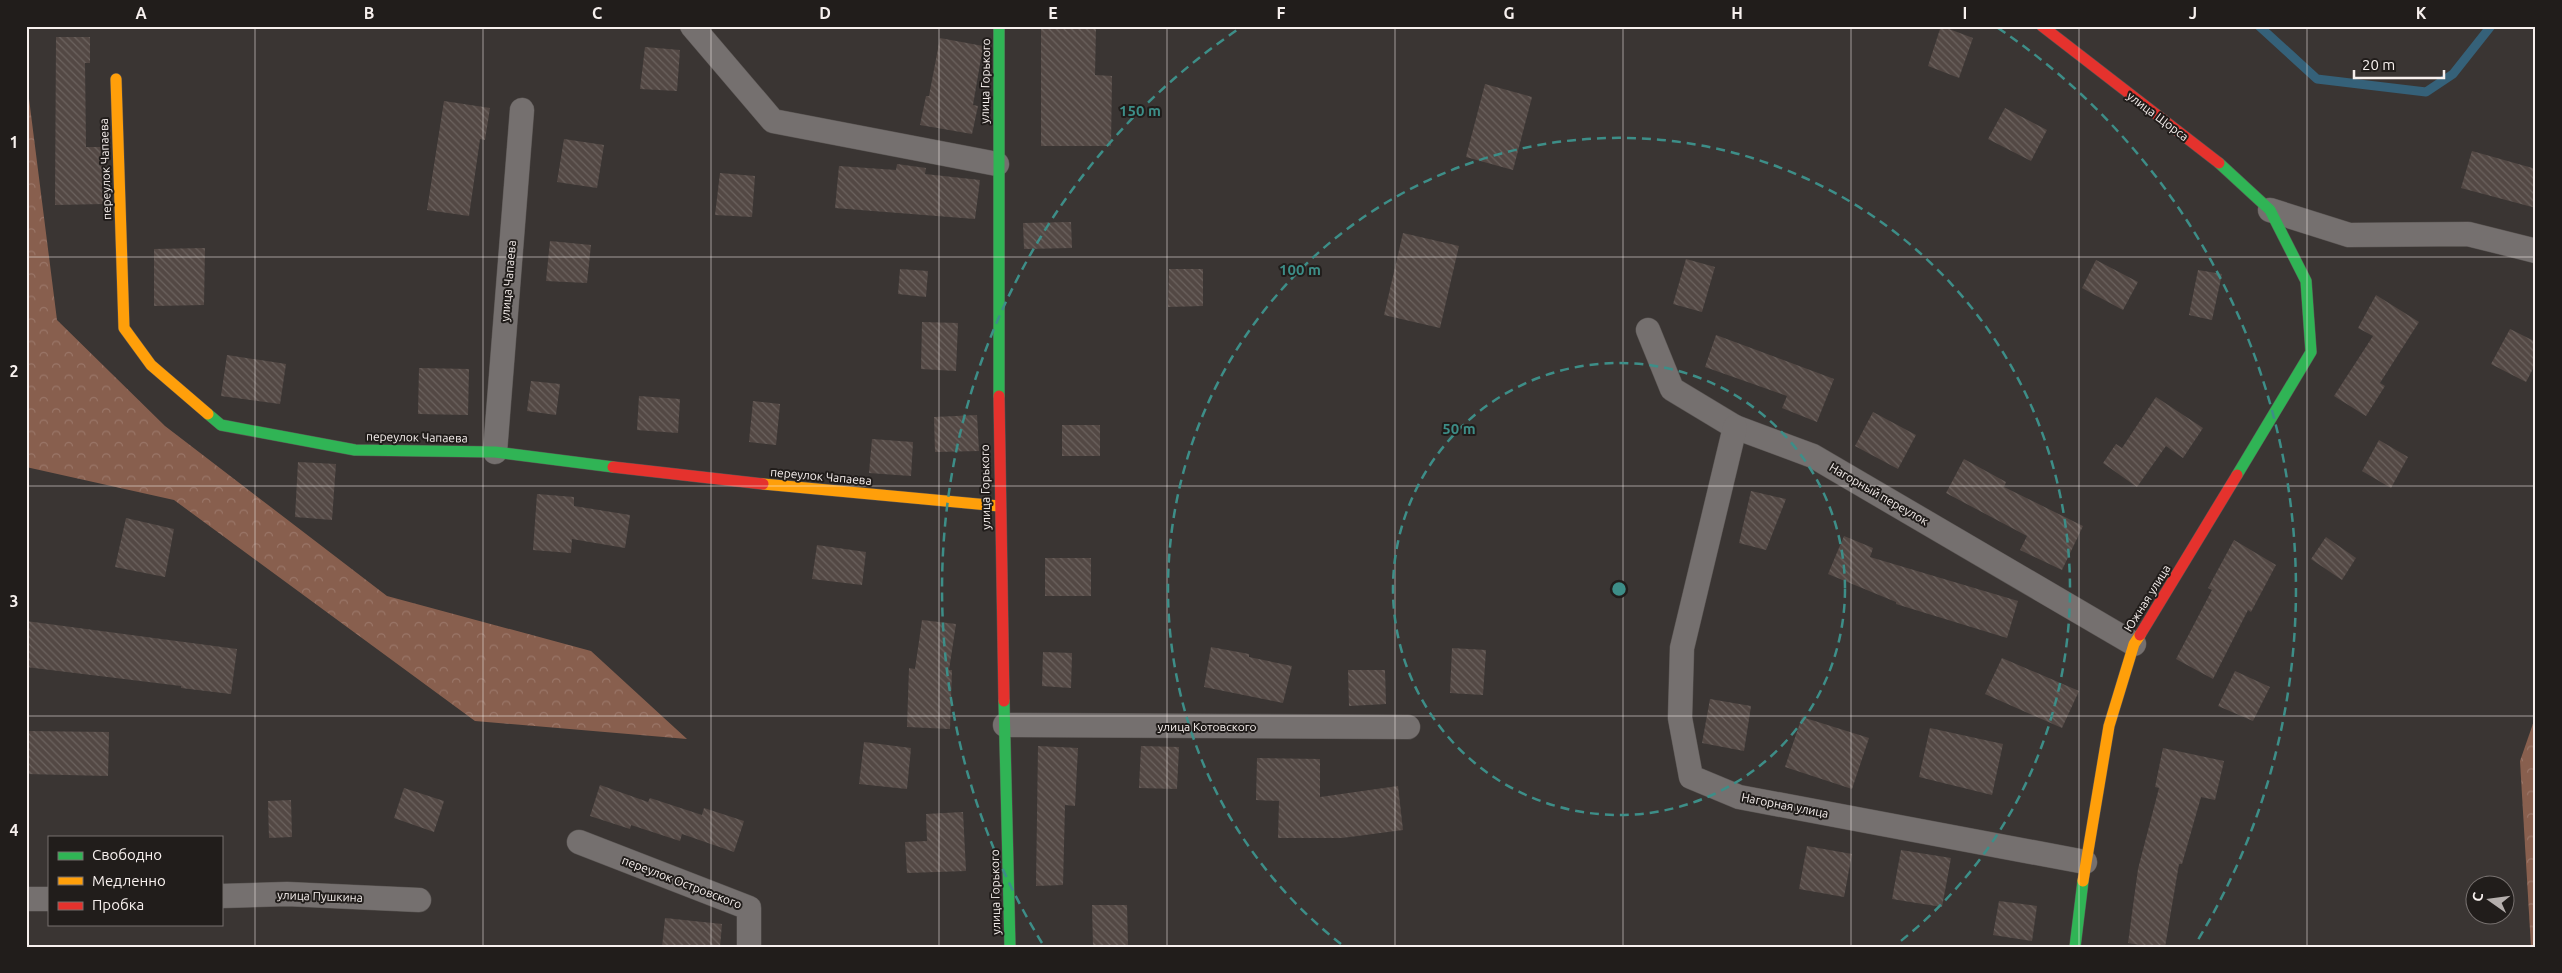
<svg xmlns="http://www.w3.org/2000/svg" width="2562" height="973" font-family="Ubuntu,sans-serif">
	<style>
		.forest { fill: url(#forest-crowns) }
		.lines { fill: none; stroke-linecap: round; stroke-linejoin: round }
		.stream { stroke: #356179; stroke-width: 9 }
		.building { fill: url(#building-back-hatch) }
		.street-casing { stroke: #595452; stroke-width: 25 }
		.fast-casing { stroke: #595452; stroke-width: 12 }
		.slow-casing { stroke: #595452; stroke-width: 12 }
		.jam-casing { stroke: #595452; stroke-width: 12 }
		.street { stroke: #75706f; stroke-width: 24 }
		.fast { stroke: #30b455; stroke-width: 11 }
		.slow { stroke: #ff9f0a; stroke-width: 11 }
		.jam { stroke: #e5322d; stroke-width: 11 }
		.grid { fill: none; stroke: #f7f0ee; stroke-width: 1; stroke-opacity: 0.55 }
		.ring { fill: none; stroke: #3d8e88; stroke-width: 2.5; stroke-dasharray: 9 6 }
		.labels { text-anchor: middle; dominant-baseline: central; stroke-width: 4; stroke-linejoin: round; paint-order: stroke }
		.street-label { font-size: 12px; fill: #f7f0ee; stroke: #211d1b }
		.centre { fill: #3d8e88; stroke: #211d1b; stroke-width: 2.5 }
		.ring-label { font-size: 15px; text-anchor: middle; font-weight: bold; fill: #3d8e88; stroke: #211d1b; stroke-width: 4; stroke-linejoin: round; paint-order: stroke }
		.neatline { fill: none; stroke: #f7f0ee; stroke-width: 2 }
		.grid-label { font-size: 16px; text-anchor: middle; font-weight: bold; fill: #f7f0ee }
	</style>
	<defs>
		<pattern id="forest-crowns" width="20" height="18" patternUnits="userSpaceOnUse" patternTransform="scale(1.25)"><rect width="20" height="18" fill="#885f4e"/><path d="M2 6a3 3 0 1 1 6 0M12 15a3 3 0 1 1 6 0" fill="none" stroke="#9a7668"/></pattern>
		<pattern id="building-back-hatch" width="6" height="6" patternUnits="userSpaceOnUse" patternTransform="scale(1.25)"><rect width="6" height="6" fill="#534844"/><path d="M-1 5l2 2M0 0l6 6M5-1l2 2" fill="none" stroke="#6c635f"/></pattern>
	</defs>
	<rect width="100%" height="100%" fill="#3a3533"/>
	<!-- forest -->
	<g class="forest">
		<path d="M 26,75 L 57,320 L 165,426 L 387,596 L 591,651 L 687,739 L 475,721 L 174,500 L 26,467 Z"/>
		<path d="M 2536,715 L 2536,947 L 2531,947 L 2520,761 Z"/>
	</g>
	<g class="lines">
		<!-- stream -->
		<path class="stream" d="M 2259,26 L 2317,79 L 2426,92 L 2453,74 L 2491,26"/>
	</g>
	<!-- building -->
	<g class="building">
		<path d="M 1041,26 L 1096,26 L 1095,75 L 1112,76 L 1111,146 L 1041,146 Z"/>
		<path d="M 1941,26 L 1973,38 L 1959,78 L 1928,66 Z"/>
		<path d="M 56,37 L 90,37 L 90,63 L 85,63 L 86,147 L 103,147 L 104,204 L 55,205 Z"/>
		<path d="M 940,38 L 983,46 L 973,105 L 978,106 L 972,134 L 920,125 L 926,96 L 929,96 Z"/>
		<path d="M 645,47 L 680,50 L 677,91 L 640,89 Z"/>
		<path d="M 1485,84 L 1532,97 L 1513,170 L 1466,157 Z"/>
		<path d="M 444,101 L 490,108 L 485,140 L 480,139 L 469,216 L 427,210 Z"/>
		<path d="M 2005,108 L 2047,130 L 2031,161 L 1988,139 Z"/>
		<path d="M 564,139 L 604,145 L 597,188 L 557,182 Z"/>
		<path d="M 2472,151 L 2536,169 L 2536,208 L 2461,188 Z"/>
		<path d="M 897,164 L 926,168 L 925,174 L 980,180 L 975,219 L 835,208 L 839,166 L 896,170 Z"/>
		<path d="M 720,173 L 755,176 L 752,217 L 715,215 Z"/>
		<path d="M 1071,222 L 1072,248 L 1024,249 L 1023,223 Z"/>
		<path d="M 1403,233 L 1459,246 L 1440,328 L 1384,315 Z"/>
		<path d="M 550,241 L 591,245 L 587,283 L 546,281 Z"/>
		<path d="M 205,248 L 204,305 L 154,306 L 154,249 Z"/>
		<path d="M 1686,259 L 1715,267 L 1702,312 L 1673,304 Z"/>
		<path d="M 2096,260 L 2138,282 L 2123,310 L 2082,288 Z"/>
		<path d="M 900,269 L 928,271 L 926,297 L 898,294 Z"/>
		<path d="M 1169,269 L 1203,269 L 1203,306 L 1168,307 Z"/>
		<path d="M 2198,270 L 2222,274 L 2212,320 L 2189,315 Z"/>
		<path d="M 2376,295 L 2419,322 L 2380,383 L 2385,386 L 2366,416 L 2334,396 L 2373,336 L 2358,328 Z"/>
		<path d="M 922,322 L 958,323 L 956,371 L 921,369 Z"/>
		<path d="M 2510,329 L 2536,342 L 2536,363 L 2526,382 L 2491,364 Z"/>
		<path d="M 1716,335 L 1834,379 L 1817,422 L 1782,408 L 1787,396 L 1705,367 Z"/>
		<path d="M 227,355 L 286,364 L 280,404 L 221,396 Z"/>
		<path d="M 419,368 L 469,369 L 468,415 L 418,414 Z"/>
		<path d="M 531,381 L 560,384 L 556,415 L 527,411 Z"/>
		<path d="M 639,396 L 680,399 L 678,433 L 637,430 Z"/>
		<path d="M 2156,397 L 2203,428 L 2183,458 L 2166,446 L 2137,487 L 2103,463 L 2116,444 L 2122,448 Z"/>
		<path d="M 753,401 L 780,404 L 776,445 L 749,442 Z"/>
		<path d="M 1873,412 L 1916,435 L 1898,469 L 1855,446 Z"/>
		<path d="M 977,415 L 979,451 L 935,452 L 934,417 Z"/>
		<rect x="1062" y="425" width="38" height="31"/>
		<path d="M 872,439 L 913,442 L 911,476 L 869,473 Z"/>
		<path d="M 2379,440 L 2408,457 L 2391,488 L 2362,471 Z"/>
		<path d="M 1964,459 L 2006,482 L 2004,487 L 2083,526 L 2062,570 L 2020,550 L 2027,536 L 1946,493 Z"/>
		<path d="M 298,462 L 336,464 L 332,520 L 295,517 Z"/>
		<path d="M 1751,491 L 1786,499 L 1766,550 L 1739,543 Z"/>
		<path d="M 537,494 L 574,497 L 574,506 L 630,515 L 625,548 L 572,539 L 571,553 L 533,550 Z"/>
		<path d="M 126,518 L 174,529 L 165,577 L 115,567 Z"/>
		<path d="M 1844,536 L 1873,548 L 1870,557 L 2018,601 L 2007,638 L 1896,604 L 1896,602 L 1828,574 Z"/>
		<path d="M 2326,537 L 2356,558 L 2342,580 L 2311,559 Z"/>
		<path d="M 2234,540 L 2276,565 L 2251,612 L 2248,610 L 2213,679 L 2176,659 L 2212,590 L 2208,588 Z"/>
		<path d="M 817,545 L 866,552 L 862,585 L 812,579 Z"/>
		<rect x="1045" y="558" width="46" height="38"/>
		<path d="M 922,620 L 956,624 L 949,670 L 952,670 L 950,729 L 907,727 L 909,668 L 915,669 Z"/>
		<path d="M 26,621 L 237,649 L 231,694 L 181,688 L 181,686 L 26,667 Z"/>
		<path d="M 1211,647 L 1249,654 L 1249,657 L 1292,666 L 1283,703 L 1204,687 Z"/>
		<path d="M 1452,648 L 1486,650 L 1483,695 L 1450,693 Z"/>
		<path d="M 1043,652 L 1072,653 L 1071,688 L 1042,686 Z"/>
		<path d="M 2002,658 L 2079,691 L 2062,728 L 1985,694 Z"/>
		<path d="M 1348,670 L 1385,670 L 1386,704 L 1349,706 Z"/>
		<path d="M 2235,671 L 2270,687 L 2253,721 L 2218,706 Z"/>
		<path d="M 1710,699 L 1751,706 L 1744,751 L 1702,743 Z"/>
		<path d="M 1802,717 L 1869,738 L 1852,789 L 1785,767 Z"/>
		<path d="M 1930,728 L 2003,744 L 1992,795 L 1919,777 Z"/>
		<path d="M 26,731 L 109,732 L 108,776 L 26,774 Z"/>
		<path d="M 864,742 L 911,748 L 907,789 L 859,784 Z"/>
		<path d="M 1038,746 L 1078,748 L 1075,806 L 1065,805 L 1063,885 L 1036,886 Z"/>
		<path d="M 1141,746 L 1179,747 L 1177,789 L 1139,788 Z"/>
		<path d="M 2163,748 L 2224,761 L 2215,800 L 2201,797 L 2182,864 L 2179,864 L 2165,947 L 2152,947 L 2128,943 L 2138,869 L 2159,788 L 2155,787 Z"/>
		<path d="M 1257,758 L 1320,759 L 1320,797 L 1398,786 L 1403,830 L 1342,838 L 1278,838 L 1279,801 L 1256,800 Z"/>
		<path d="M 600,785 L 648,802 L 650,798 L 702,815 L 704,808 L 744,821 L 734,852 L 682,834 L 680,841 L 631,825 L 630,829 L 590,816 Z"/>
		<path d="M 404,788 L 444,801 L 434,832 L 394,818 Z"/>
		<path d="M 291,800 L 292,837 L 269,838 L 268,801 Z"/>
		<path d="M 963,812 L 966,871 L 907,873 L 905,842 L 927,841 L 926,814 Z"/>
		<path d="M 1807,846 L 1852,854 L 1844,897 L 1799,889 Z"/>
		<path d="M 1901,850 L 1951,858 L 1942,907 L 1892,899 Z"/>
		<path d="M 1999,901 L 2037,906 L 2032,941 L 1993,935 Z"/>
		<path d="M 1092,905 L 1127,905 L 1128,947 L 1093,947 Z"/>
		<path d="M 665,918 L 722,924 L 720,947 L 662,947 Z"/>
	</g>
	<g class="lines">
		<!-- street casing -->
		<g class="street-casing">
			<g id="street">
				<path d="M 692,26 L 773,121 L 997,164"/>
				<path d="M 2270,210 L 2349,235 L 2468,234 L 2536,251"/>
				<path d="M 1648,330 L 1672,389 L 1735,427 L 1813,456 L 2134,644"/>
				<path d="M 1735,427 L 1682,648 L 1680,718 L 1691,777 L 1739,797 L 2085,862"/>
				<path d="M 495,452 L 522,110"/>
				<path d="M 1005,725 L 1408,727"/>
				<path d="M 579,842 L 749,908 L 749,947"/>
				<path d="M 221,896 L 287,894 L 419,900"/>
				<path d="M 26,899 L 49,899"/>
			</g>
		</g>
		<!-- fast casing -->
		<g class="fast-casing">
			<g id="fast">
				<path d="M 999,26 L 999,396"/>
				<path d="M 2219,163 L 2270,210 L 2306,281 L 2311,352 L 2237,475"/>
				<path d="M 208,414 L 221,425 L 355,450 L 495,452 L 613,467"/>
				<path d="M 1004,701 L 1010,947"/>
				<path d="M 2075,947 L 2083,881"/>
			</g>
		</g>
		<!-- slow casing -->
		<g class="slow-casing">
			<g id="slow">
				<path d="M 116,79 L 124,328 L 151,365 L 208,414"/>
				<path d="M 763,484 L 999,506"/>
				<path d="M 2083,881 L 2109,726 L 2134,644 L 2140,635"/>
			</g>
		</g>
		<!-- jam casing -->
		<g class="jam-casing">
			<g id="jam">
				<path d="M 2042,26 L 2219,163"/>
				<path d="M 999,396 L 1004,701"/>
				<path d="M 613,467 L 763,484"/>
				<path d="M 2140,635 L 2237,475"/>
			</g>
		</g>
		<!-- street -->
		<use href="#street" class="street"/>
		<!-- fast -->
		<use href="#fast" class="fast"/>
		<!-- slow -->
		<use href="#slow" class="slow"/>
		<!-- jam -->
		<use href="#jam" class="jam"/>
	</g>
	<!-- grid -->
	<path class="grid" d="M 255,26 L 255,947M 483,26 L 483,947M 711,26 L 711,947M 939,26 L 939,947M 1167,26 L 1167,947M 1395,26 L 1395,947M 1623,26 L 1623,947M 1851,26 L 1851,947M 2079,26 L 2079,947M 2307,26 L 2307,947M 26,257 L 2536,257M 26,486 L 2536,486M 26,716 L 2536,716"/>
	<!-- distance rings -->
	<g class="ring">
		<circle cx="1619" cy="589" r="226"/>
		<path d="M1341 944A451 451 0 1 1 1897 944"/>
		<path d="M1042 943A677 677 0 0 1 1240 28M1998 28A677 677 0 0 1 2196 943"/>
	</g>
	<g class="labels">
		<!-- street labels -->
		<g class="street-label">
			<text transform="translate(985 81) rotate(-89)">улица Горького</text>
			<text transform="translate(2158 116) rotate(37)">улица Щорса</text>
			<text transform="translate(105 169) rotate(-92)">переулок Чапаева</text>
			<text transform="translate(508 281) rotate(-85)">улица Чапаева</text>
			<text transform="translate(417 437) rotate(1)">переулок Чапаева</text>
			<text transform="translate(821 476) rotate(5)">переулок Чапаева</text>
			<text transform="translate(985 487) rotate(-91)">улица Горького</text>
			<text transform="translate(1879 494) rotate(30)">Нагорный переулок</text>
			<text transform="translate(2147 598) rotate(-58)">Южная улица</text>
			<text x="1207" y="726">улица Котовского</text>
			<text transform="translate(1785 805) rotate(11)">Нагорная улица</text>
			<text transform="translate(682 882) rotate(21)">переулок Островского</text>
			<text transform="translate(995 892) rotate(-91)">улица Горького</text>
			<text transform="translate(320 896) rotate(2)">улица Пушкина</text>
		</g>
	</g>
	<circle cx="1619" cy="589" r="8" class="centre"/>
	<g class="ring-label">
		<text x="1140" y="116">150 m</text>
		<text x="1300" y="275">100 m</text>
		<text x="1459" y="434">50 m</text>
	</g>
	<!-- border -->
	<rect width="2562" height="973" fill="none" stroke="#211d1b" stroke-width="55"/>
	<!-- legend -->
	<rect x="48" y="836" width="175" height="90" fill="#211d1b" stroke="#77716f"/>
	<rect x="58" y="852" width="25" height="8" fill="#30b455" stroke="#77716f"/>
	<text x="92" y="860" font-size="15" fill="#f7f0ee">Свободно</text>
	<rect x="58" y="877" width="25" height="8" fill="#ff9f0a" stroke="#77716f"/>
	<text x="92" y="886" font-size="15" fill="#f7f0ee">Медленно</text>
	<rect x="58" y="902" width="25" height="8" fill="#e5322d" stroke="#77716f"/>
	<text x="92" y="910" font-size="15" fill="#f7f0ee">Пробка</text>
	<!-- north arrow -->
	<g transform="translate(2490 900) rotate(284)"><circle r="24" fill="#211d1b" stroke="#77716f"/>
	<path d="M0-4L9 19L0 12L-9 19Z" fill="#b5afad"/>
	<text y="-8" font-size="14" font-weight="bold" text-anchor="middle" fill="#f7f0ee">С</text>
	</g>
	<!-- scale -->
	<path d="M2354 70v8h90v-8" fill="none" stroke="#f7f0ee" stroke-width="2.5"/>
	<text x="2362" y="70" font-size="15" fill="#f7f0ee" stroke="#211d1b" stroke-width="4" paint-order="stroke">20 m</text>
	<rect x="28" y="28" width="2506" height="918" class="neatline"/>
	<g class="grid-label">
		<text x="141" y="19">A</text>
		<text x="369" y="19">B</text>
		<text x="597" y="19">C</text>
		<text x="825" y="19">D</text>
		<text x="1053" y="19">E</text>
		<text x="1281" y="19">F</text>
		<text x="1509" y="19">G</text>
		<text x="1737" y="19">H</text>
		<text x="1965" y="19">I</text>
		<text x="2193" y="19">J</text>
		<text x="2421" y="19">K</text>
		<text x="14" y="148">1</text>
		<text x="14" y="377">2</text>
		<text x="14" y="607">3</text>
		<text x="14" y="836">4</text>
	</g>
</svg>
